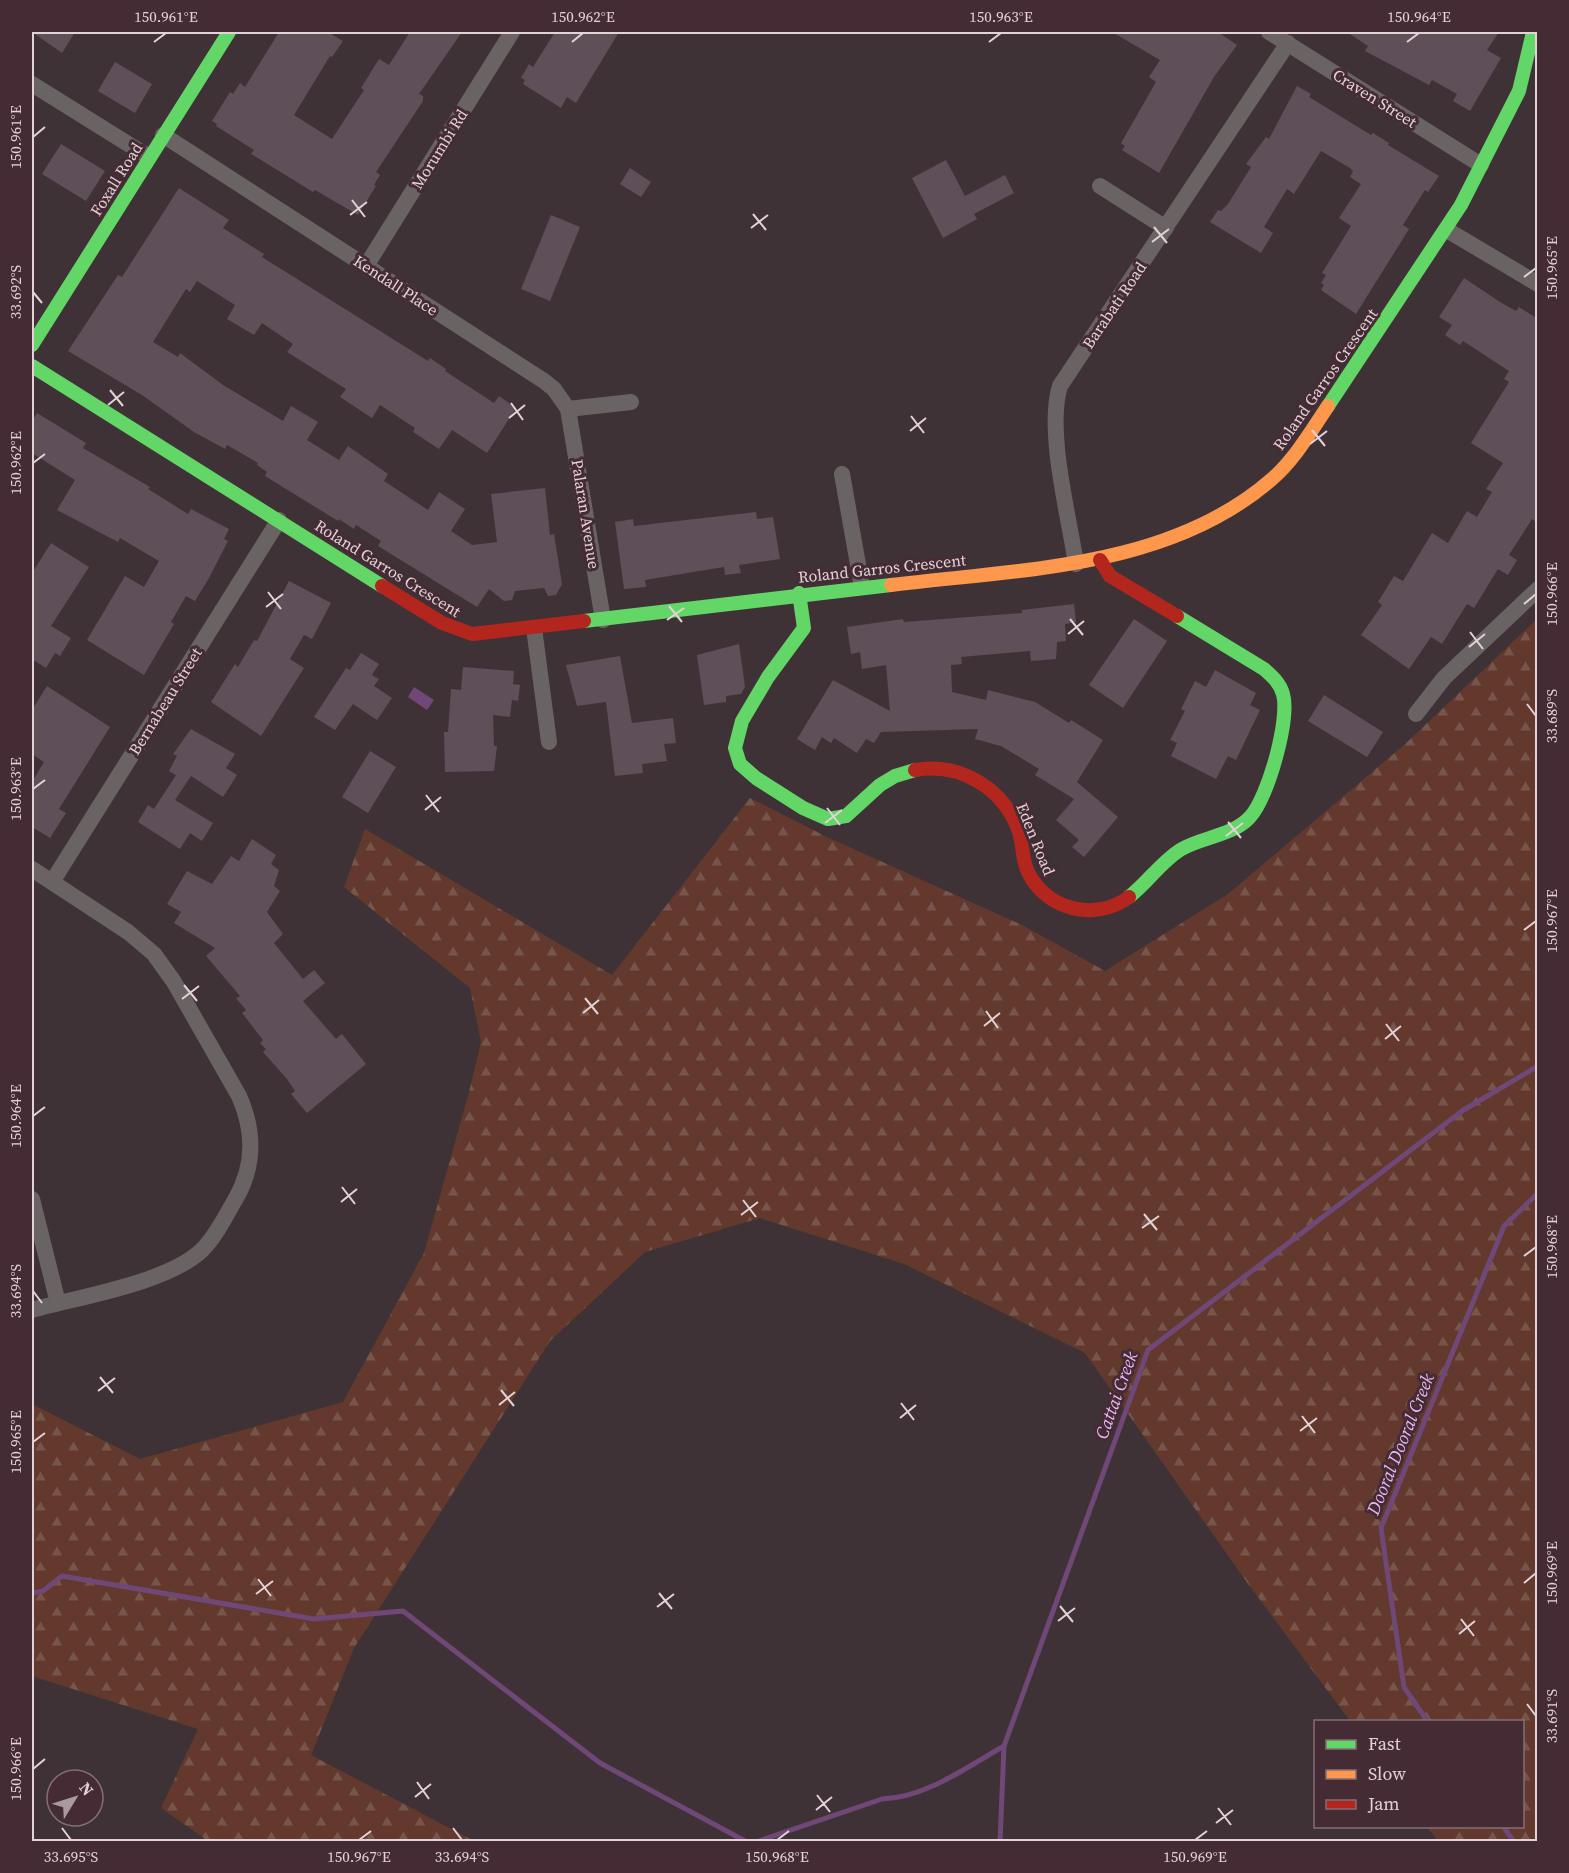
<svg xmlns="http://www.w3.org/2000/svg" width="1569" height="1873" font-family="'Source Serif 4',serif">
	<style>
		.forest { fill: url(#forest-firs) }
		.water { fill: #704878 }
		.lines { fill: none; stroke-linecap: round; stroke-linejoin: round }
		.stream { stroke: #704878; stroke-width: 5 }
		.building { fill: #5f4f58 }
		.street { stroke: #696364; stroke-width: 16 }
		.fast { stroke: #63d668; stroke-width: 14 }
		.slow { stroke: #ff974d; stroke-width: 14 }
		.jam { stroke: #b3261e; stroke-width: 14 }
		.ticks { fill: none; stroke: #e3d2d7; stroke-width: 2 }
		.labels { text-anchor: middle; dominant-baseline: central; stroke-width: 6; stroke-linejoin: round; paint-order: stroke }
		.street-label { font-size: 16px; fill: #e3d2d7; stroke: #452c34 }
		.water-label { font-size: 18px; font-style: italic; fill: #ecb9f8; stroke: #452c34 }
		.neatline { fill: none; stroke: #e3d2d7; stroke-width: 2 }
		.ticks-label { font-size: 15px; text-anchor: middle; fill: #e3d2d7 }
	</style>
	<defs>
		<pattern id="forest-firs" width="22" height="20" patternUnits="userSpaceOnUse" patternTransform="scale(1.5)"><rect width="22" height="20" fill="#62392c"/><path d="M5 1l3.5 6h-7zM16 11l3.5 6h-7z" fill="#78554a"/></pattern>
	</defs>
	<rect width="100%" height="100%" fill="#3f3236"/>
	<!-- forest -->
	<path class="forest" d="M 1537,619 L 1537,1841 L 1438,1841 L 1427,1827 L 1522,1826 L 1522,1722 L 1350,1721 L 1246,1581 L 1085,1353 L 904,1264 L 760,1218 L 645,1252 L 550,1341 L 354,1648 L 311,1755 L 474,1841 L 208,1841 L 161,1808 L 198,1729 L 32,1676 L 32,1404 L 140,1459 L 343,1402 L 424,1253 L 468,1096 L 481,1042 L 470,988 L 344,887 L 365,829 L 612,975 L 750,798 L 827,837 L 1022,925 L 1105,971 L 1228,894 L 1404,745 Z"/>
	<!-- water -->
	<path class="water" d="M 414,687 L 434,700 L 427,710 L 408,697 Z"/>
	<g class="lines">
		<!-- stream -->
		<g class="stream">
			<path d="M 32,1593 L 43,1591 L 62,1576 L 314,1619 L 403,1611 L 600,1763 L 747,1842"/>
			<path d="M 1428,1722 L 1404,1687 L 1381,1528 L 1504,1226 L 1538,1193"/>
			<path d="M 1503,1826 L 1514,1842"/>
			<path d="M 756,1842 L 882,1799 C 925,1798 967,1767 1004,1746"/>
			<path d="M 1000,1842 L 1004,1746 L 1148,1350 L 1462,1111 L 1538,1066"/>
		</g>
	</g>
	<!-- building -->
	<g class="building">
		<path d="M 32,32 L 75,32 L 62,53 Z"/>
		<path d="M 279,32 L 328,32 L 343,41 L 332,57 L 330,56 L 294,115 L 332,139 L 364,90 L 361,88 L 379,59 L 389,65 L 410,32 L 462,32 L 419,94 L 423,96 L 423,101 L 376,172 L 380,175 L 374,185 L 376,186 L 358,215 L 315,190 L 313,192 L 251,154 L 254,150 L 216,126 L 217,124 L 212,121 L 230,92 L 233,94 L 240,83 L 245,87 Z"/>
		<path d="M 555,32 L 619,32 L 576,103 L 567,97 L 561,108 L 523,84 L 525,80 L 521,78 L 529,64 L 533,67 Z"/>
		<path d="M 1112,32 L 1218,32 L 1237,45 L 1214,77 L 1159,173 L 1122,150 L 1125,146 L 1121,143 L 1156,82 L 1149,77 L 1160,60 Z"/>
		<path d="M 1347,32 L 1499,32 L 1487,50 L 1501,58 L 1470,111 L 1453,101 L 1457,94 L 1432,80 L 1429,85 L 1365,51 L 1368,46 Z"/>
		<path d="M 115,62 L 152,84 L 135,113 L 98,91 Z"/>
		<path d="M 1297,86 L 1311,94 L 1309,97 L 1371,135 L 1373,133 L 1389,143 L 1388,145 L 1439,176 L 1428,192 L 1425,190 L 1403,225 L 1409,229 L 1356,314 L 1321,290 L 1324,285 L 1321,283 L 1326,275 L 1322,273 L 1351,226 L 1339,218 L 1361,184 L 1350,177 L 1353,171 L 1350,168 L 1321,151 L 1294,194 L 1287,189 L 1264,227 L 1273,233 L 1261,253 L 1210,222 L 1218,210 L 1221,211 L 1228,204 L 1251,167 L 1246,164 L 1266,137 L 1269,139 Z"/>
		<path d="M 61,144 L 105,171 L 86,201 L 42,174 Z"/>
		<path d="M 946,160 L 965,196 L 1005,175 L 1014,193 L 974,214 L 977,219 L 943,238 L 912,178 Z"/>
		<path d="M 630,168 L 651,182 L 641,197 L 620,184 Z"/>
		<path d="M 179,188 L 229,220 L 223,228 L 264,254 L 262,257 L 428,361 L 430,358 L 446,369 L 445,371 L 494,403 L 499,396 L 516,408 L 487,453 L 452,430 L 439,449 L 413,432 L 415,428 L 380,405 L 372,418 L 340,397 L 346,389 L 287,352 L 293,344 L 262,323 L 254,335 L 227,319 L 235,305 L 197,281 L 190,292 L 186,289 L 153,342 L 178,357 L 180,353 L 223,385 L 283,421 L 291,406 L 318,422 L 307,440 L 339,460 L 348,446 L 388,474 L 384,481 L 428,510 L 439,492 L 465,509 L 451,531 L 472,545 L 497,542 L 491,494 L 545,488 L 550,535 L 554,534 L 562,584 L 556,595 L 548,596 L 544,588 L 515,591 L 512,600 L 504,601 L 489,589 L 477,607 L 378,546 L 381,541 L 356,525 L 354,529 L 339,519 L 338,521 L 265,476 L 267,472 L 257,465 L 258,463 L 227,445 L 225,449 L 194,432 L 142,395 L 68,351 L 118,275 L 122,277 Z"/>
		<path d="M 551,215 L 580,227 L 550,301 L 521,289 Z"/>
		<path d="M 1464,278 L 1500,302 L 1516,311 L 1519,307 L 1538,319 L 1538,523 L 1532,519 L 1509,555 L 1517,560 L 1508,575 L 1498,569 L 1474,608 L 1467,604 L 1442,644 L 1431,637 L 1409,669 L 1361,635 L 1382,605 L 1378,602 L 1394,576 L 1403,581 L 1432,533 L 1448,543 L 1467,511 L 1477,517 L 1492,492 L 1486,489 L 1503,463 L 1471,443 L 1509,382 L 1504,379 L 1509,371 L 1463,341 L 1460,345 L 1445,335 L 1452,325 L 1439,317 Z"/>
		<path d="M 37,413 L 86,443 L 83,448 L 150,487 L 148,489 L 188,514 L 191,509 L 229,529 L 224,539 L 228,541 L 209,578 L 195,601 L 186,596 L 171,622 L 174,624 L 144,675 L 87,640 L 125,576 L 144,587 L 159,561 L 120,538 L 118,542 L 57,510 L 75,480 L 32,453 L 32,421 Z"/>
		<path d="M 756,512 L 757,519 L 773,517 L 780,559 L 739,565 L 741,573 L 725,575 L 724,567 L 645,580 L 646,587 L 624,589 L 615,522 L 633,519 L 634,526 Z"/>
		<path d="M 51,543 L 89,567 L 51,626 L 71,638 L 60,656 L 55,653 L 46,668 L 32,659 L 32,573 Z"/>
		<path d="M 289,581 L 331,603 L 312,639 L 304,635 L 290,659 L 304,668 L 261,736 L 211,702 L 235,664 L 238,667 L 254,640 L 257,641 Z"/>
		<path d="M 1074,604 L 1076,622 L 1065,624 L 1066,641 L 1057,642 L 1056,659 L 1031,661 L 1030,651 L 961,657 L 962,664 L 951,665 L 952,692 L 986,700 L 988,690 L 1035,702 L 1069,723 L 1071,720 L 1103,740 L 1077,782 L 1118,817 L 1084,857 L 1072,847 L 1079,840 L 1056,820 L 1074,799 L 1035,775 L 1039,769 L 1001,746 L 975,739 L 978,729 L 881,732 L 874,743 L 866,739 L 857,753 L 834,738 L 831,743 L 822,737 L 815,750 L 797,739 L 833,680 L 890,711 L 886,665 L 862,669 L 860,652 L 851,654 L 847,627 L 903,619 L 904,622 L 1022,613 L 1022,610 Z"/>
		<path d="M 1134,619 L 1167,641 L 1123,708 L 1089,685 Z"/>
		<path d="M 739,644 L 745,687 L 741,694 L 726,696 L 726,702 L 704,705 L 697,655 Z"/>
		<path d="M 361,653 L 379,664 L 372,675 L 379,679 L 374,686 L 392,698 L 377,720 L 353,704 L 335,730 L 314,717 L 346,668 L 350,670 Z"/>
		<path d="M 620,656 L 632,723 L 673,718 L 676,743 L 664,744 L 667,761 L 642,764 L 643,773 L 615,776 L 606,702 L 577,706 L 566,665 Z"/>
		<path d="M 463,667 L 514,671 L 513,684 L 520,685 L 518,701 L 512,700 L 510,717 L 493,715 L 494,746 L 497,746 L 494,771 L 445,772 L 444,732 L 448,732 L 451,689 L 461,690 Z"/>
		<path d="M 1215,670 L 1256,693 L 1250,705 L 1260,710 L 1236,760 L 1228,756 L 1216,779 L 1171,756 L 1177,743 L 1170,740 L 1185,711 L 1181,709 L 1195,681 L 1206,687 Z"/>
		<path d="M 47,686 L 110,727 L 59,809 L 66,813 L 50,838 L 32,827 L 32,782 L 44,762 L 32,754 L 32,710 Z"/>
		<path d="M 1324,695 L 1383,732 L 1367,757 L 1308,721 Z"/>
		<path d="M 191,729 L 235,754 L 226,768 L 237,775 L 223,797 L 191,776 L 175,800 L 213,823 L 202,841 L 190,833 L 180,849 L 138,822 L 148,805 L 154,809 L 176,775 L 169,771 L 177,756 L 173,754 Z"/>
		<path d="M 370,751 L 396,767 L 368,813 L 342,797 Z"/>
		<path d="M 252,839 L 276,855 L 271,864 L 279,870 L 274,886 L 280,891 L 267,912 L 283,934 L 274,943 L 303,979 L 314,970 L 325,983 L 303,1001 L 336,1039 L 342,1034 L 366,1064 L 307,1113 L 291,1094 L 295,1091 L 287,1079 L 263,1052 L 266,1049 L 260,1043 L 263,1040 L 242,1013 L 246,1010 L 236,998 L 240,996 L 206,956 L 215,948 L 174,923 L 181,912 L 167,904 L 187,871 L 212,884 L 231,856 L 239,861 Z"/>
	</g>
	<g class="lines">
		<!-- street -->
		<g class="street">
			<path d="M 1269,32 L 1481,165"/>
			<path d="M 32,84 L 149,157"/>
			<path d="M 163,135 L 544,381 L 554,389 L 568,409 L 631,402"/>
			<path d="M 1100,186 L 1166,228"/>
			<path d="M 1447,230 L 1538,284"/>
			<path d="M 366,266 L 512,32"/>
			<path d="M 568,409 L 603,620"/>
			<path d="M 842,474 L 862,587"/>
			<path d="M 1076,564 C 1069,516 1046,431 1060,386 L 1288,43"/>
			<path d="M 534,628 L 549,742"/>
			<path d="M 1416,714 L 1444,678 L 1538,589"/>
			<path d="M 32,869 L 128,932 L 154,954 L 174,982 L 239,1096 C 255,1132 255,1166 235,1200 C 225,1217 216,1236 202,1250 C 168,1283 78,1297 32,1310"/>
			<path d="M 52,882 L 279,520"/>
			<path d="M 32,1199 L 58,1303"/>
		</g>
		<!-- fast -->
		<g class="fast">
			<path d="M 32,345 L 229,32"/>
			<path d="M 32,366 L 382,586"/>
			<path d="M 1328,406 L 1461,205 L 1519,91 L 1533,32"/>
			<path d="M 799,593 L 804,628 L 768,677 L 742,721 L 735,748 L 740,764 L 756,778 L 803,808 L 828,819 L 846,816 L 880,785 L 895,776 L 915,770"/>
			<path d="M 584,621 L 891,585"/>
			<path d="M 1129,897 C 1147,883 1160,863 1180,850 C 1201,837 1233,836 1250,817 C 1268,798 1290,719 1283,694 C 1280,683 1272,676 1264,669 L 1177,616"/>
		</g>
		<!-- slow -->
		<path class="slow" d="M 891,585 C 1020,569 1169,569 1272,479 C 1295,459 1311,431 1328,406"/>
		<!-- jam -->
		<g class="jam">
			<path d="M 1100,560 L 1110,576 L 1177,616"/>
			<path d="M 382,586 L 442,623 L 472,634 L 584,621"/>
			<path d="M 915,770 C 960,762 1004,788 1019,832 C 1023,845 1022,860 1028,872 C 1046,910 1096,922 1129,897"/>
		</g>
	</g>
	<!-- ticks -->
	<path class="ticks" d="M 154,42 L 166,33M 572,42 L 583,33M 989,42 L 1001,33M 1407,42 L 1419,33M 33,137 L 45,127M 352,200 L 365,217M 753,214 L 766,230M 350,215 L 367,202M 1154,227 L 1167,243M 751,228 L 768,215M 1152,242 L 1169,229M 1524,277 L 1536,268M 33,292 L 42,303M 110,390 L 123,406M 511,403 L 523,420M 108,405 L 124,392M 911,416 L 924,433M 509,418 L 525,405M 1312,430 L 1325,446M 910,431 L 926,418M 1310,444 L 1327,431M 33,463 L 45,454M 268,592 L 281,609M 1524,604 L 1536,594M 669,606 L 682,622M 266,607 L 283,594M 1070,619 L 1083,635M 667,620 L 684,608M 1470,632 L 1483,649M 1068,634 L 1084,621M 1469,647 L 1485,634M 1527,704 L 1536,716M 33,789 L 45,780M 426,795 L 439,812M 827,808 L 840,825M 425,810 L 441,797M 1228,822 L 1241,838M 825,823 L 842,810M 1226,836 L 1243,823M 1524,930 L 1536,921M 184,985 L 197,1001M 585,998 L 598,1014M 182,999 L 199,986M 986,1011 L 998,1028M 583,1013 L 599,1000M 1386,1024 L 1399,1041M 984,1026 L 1000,1013M 1385,1039 L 1401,1026M 33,1116 L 45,1107M 342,1187 L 355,1204M 743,1200 L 756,1217M 341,1202 L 357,1189M 1144,1214 L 1157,1230M 741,1215 L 758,1202M 1142,1228 L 1159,1216M 1524,1256 L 1536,1247M 33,1291 L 42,1303M 100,1377 L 113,1393M 501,1390 L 514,1406M 98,1391 L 115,1378M 901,1403 L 914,1420M 499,1405 L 515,1392M 1302,1416 L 1315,1433M 900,1418 L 916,1405M 1300,1431 L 1317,1418M 33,1442 L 45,1433M 258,1579 L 271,1596M 1524,1583 L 1536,1573M 659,1593 L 672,1609M 256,1594 L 273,1581M 1060,1606 L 1073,1622M 657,1607 L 674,1594M 1461,1619 L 1474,1636M 1058,1621 L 1075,1608M 1459,1634 L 1475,1621M 1527,1704 L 1536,1716M 33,1769 L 45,1759M 417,1782 L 429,1799M 817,1795 L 830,1812M 415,1797 L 431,1784M 1218,1808 L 1231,1825M 816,1810 L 832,1797M 1216,1823 L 1233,1810M 62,1828 L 71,1840M 453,1828 L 462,1840M 359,1840 L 371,1831M 777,1840 L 789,1831M 1195,1840 L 1207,1831"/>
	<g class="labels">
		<!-- street labels -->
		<g class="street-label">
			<text transform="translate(1375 98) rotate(32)">Craven Street</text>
			<text transform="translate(439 149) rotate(-58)">Morumbi Rd</text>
			<text transform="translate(116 179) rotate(-58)">Foxall Road</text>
			<text transform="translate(396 285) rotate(33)">Kendall Place</text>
			<text transform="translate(1114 305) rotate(-56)">Barabati Road</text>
			<text transform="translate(1325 379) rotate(-55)">Roland Garros Crescent</text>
			<text transform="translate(586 514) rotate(81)">Palaran Avenue</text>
			<text transform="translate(388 568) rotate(32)">Roland Garros Crescent</text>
			<text transform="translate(882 568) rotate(-6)">Roland Garros Crescent</text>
			<text transform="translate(165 701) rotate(-58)">Bernabeau Street</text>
			<text transform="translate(1036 839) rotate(68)">Eden Road</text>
		</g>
		<!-- water labels -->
		<g class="water-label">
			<text transform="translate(1116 1395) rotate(-70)">Cattai Creek</text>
			<text transform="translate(1400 1444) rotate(-68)">Dooral Dooral Creek</text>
		</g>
	</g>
	<!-- border -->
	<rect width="1569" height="1873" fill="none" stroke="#452c34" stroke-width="66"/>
	<!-- legend -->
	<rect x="1314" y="1720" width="210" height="108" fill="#452c34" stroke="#846e75" stroke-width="1.5"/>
	<rect x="1326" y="1740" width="30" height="9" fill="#63d668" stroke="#846e75" stroke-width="1.5"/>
	<text x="1368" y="1750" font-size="18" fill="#e3d2d7">Fast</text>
	<rect x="1326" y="1770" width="30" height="9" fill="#ff974d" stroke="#846e75" stroke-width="1.5"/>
	<text x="1368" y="1780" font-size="18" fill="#e3d2d7">Slow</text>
	<rect x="1326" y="1800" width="30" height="9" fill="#b3261e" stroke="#846e75" stroke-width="1.5"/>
	<text x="1368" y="1810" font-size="18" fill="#e3d2d7">Jam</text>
	<!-- north arrow -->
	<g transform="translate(75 1798) rotate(52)"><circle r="28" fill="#452c34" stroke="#846e75" stroke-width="1.5"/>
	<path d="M0-4.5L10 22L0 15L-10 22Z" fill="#aa9a9f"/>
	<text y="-9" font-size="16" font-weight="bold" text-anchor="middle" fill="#e3d2d7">N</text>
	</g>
	<rect x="33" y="33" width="1503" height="1807" class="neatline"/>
	<g class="ticks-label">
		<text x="166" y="22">150.961°E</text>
		<text x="583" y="22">150.962°E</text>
		<text x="1001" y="22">150.963°E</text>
		<text x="1419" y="22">150.964°E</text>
		<text transform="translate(16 137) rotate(-90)" y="5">150.961°E</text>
		<text transform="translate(1552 268) rotate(-90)" y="5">150.965°E</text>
		<text transform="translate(16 292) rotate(-90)" y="5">33.692°S</text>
		<text transform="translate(16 463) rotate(-90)" y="5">150.962°E</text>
		<text transform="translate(1552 594) rotate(-90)" y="5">150.966°E</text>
		<text transform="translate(1552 716) rotate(-90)" y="5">33.689°S</text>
		<text transform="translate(16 789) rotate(-90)" y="5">150.963°E</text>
		<text transform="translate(1552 921) rotate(-90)" y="5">150.967°E</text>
		<text transform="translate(16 1116) rotate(-90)" y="5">150.964°E</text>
		<text transform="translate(1552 1247) rotate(-90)" y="5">150.968°E</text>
		<text transform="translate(16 1291) rotate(-90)" y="5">33.694°S</text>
		<text transform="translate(16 1442) rotate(-90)" y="5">150.965°E</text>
		<text transform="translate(1552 1573) rotate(-90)" y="5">150.969°E</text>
		<text transform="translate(1552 1716) rotate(-90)" y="5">33.691°S</text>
		<text transform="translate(16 1769) rotate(-90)" y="5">150.966°E</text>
		<text x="71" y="1862">33.695°S</text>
		<text x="359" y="1862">150.967°E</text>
		<text x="462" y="1862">33.694°S</text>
		<text x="777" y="1862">150.968°E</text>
		<text x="1195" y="1862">150.969°E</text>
	</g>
</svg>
